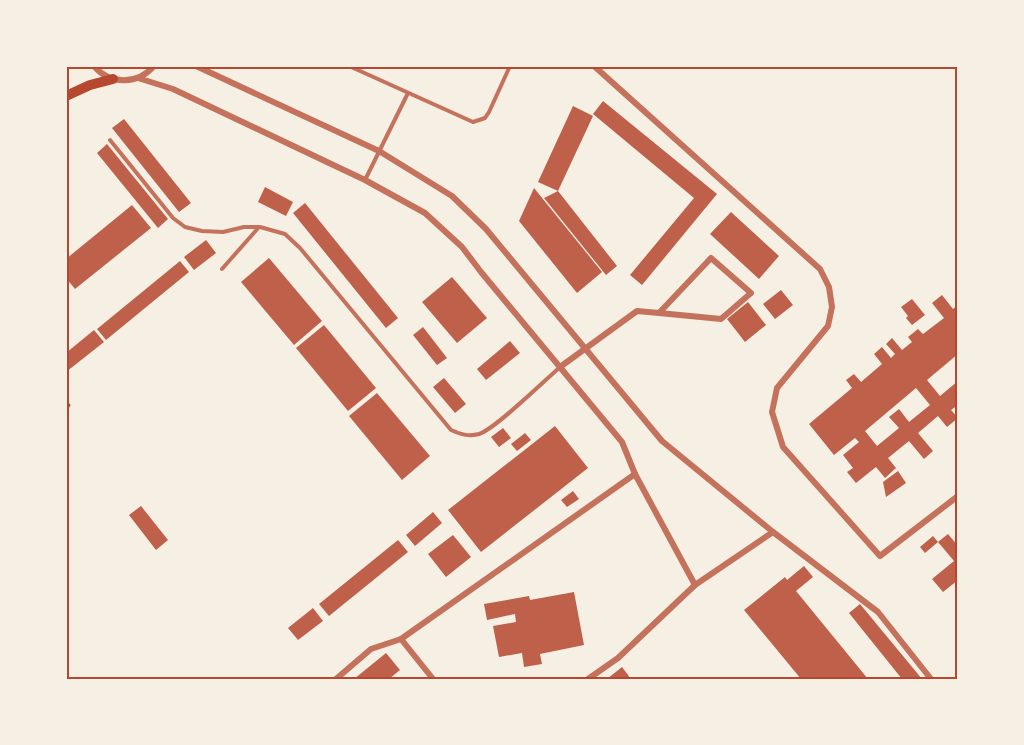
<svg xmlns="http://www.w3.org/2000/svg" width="1024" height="745" font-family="Karla,sans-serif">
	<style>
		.building { fill: #bf614a; fill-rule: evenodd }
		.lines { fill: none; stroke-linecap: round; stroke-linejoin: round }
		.path { stroke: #b5482f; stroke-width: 3 }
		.service { stroke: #c5725c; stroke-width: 4 }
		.minor { stroke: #c5725c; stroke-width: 6 }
		.secondary { stroke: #b5482f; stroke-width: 10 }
		.neatline { fill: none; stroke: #b5482f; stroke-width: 2 }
	</style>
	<rect width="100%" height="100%" fill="#f6efe4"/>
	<!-- building -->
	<g class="building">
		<path d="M 603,101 L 717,194 L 642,285 L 630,275 L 694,198 L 593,114 Z"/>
		<path d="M 573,106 L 593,116 L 558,191 L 617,266 L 606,275 L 544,198 L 558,191 L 538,182 Z"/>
		<path d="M 124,119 L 191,203 L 179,212 L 112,128 Z"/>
		<path d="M 107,144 L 168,219 L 158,228 L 97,153 Z"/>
		<path d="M 265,187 L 293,202 L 286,216 L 258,202 Z"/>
		<path d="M 534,188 L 602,272 L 577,293 L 519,221 Z"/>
		<path d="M 305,203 L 398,318 L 386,328 L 293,213 Z"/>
		<path d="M 132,205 L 151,228 L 75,289 L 66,278 L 66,259 Z"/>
		<path d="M 731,212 L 779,256 L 759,279 L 710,234 Z"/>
		<path d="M 206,240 L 216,253 L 194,270 L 184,257 Z"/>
		<path d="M 269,258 L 322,321 L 294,345 L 241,282 Z"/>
		<path d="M 180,261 L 189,272 L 106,340 L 97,329 Z"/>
		<path d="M 452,277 L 487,318 L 457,343 L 422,302 Z"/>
		<path d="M 781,290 L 793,305 L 775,319 L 763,304 Z"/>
		<path d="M 942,295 L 953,309 L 958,305 L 958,354 L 927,380 L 940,396 L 958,381 L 958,405 L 951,410 L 958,418 L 947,427 L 938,416 L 918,433 L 933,451 L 924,459 L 909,441 L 888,458 L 896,468 L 885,478 L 876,467 L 856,483 L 847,472 L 853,468 L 843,455 L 859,442 L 855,438 L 834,455 L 809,424 L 852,388 L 846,380 L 854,374 L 861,382 L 882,364 L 874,354 L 882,347 L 891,358 L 895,354 L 886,344 L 892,338 L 902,350 L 912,342 L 908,337 L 918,329 L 923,334 L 944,318 L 932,303 ZM 916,388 L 930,405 L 909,422 L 899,409 L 889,417 L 899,428 L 877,446 L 865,431 Z"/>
		<path d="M 912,299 L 925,315 L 912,325 L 906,318 L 908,316 L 901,307 Z"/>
		<path d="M 748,302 L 766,325 L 745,342 L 727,319 Z"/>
		<path d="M 324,325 L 376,388 L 348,411 L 296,348 Z"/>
		<path d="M 423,327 L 447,358 L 437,365 L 413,335 Z"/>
		<path d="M 94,330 L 104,342 L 66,372 L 66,353 Z"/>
		<path d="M 510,341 L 520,353 L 486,380 L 477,369 Z"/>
		<path d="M 444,378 L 466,404 L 455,413 L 433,387 Z"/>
		<path d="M 377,393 L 430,456 L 402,480 L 349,416 Z"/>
		<path d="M 555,426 L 588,468 L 481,552 L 448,510 Z"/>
		<path d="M 503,428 L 511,438 L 499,447 L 491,437 Z"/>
		<path d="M 525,433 L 531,440 L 517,451 L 511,444 Z"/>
		<path d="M 898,471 L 906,483 L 886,497 L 883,482 Z"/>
		<path d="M 573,491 L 579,499 L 567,507 L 561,500 Z"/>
		<path d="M 141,506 L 168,540 L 156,550 L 129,515 Z"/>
		<path d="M 433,512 L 442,523 L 415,546 L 406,535 Z"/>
		<path d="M 948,534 L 958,546 L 958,580 L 943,592 L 932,579 L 954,561 L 938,542 L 925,553 L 920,547 L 933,536 L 938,542 Z"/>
		<path d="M 453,535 L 471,557 L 446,577 L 428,554 Z"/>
		<path d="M 398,540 L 408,552 L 329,616 L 319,604 Z"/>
		<path d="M 804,566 L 813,577 L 796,591 L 868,679 L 801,679 L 744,610 L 785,577 L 787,580 Z"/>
		<path d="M 574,592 L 584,645 L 540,654 L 542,664 L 524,667 L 522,653 L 499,657 L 493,626 L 516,622 L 515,614 L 487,620 L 484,604 L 529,596 L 530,600 Z"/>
		<path d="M 860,604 L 922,679 L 902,679 L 849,613 Z"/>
		<path d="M 313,608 L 323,621 L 298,640 L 288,628 Z"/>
		<path d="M 386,653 L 400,670 L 389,679 L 354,679 Z"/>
		<path d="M 622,667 L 631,679 L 607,679 Z"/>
	</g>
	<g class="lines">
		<!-- path -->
		<path class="path" d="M 66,410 L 69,405"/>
		<!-- service -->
		<g class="service">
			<path d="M 349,66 L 473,122 L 485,118 L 489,112 L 510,66"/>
			<path d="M 110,140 L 173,218 L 185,227 L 202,231 L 223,232 L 244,227 L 260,227 L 285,234 L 300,248 L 451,430 C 460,434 468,437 479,434 C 495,429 543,382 559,368"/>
			<path d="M 365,180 L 408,93"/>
			<path d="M 222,269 L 259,227"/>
		</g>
		<!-- minor -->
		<g class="minor">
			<path d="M 94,66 C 111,86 138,84 154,66"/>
			<path d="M 594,66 L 820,269 L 829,287 L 832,307 L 828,326 L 777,388 L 772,412 L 783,447 L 880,556 L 958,496"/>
			<path d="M 138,78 L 173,89 L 365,180 L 425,213 L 462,247 L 481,272 L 622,442 L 635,474 L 695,585 L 773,532 L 662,441 L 486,229 L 452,196 L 379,151 L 196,66"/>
			<path d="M 560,367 L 637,311 L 659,313 L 711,258 L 751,293 L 721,319 L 659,313"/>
			<path d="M 773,532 L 878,612 L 931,679"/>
			<path d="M 401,639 L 635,474"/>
			<path d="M 336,679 L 371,649 L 401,639 L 433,679"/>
			<path d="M 588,679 L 618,658 L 695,585"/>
		</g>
		<!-- secondary -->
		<path class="secondary" d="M 66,96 L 90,85 L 113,79"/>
	</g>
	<!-- border -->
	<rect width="1024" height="745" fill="none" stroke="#f6efe4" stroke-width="135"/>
	<rect x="68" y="68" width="888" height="610" class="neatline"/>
</svg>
